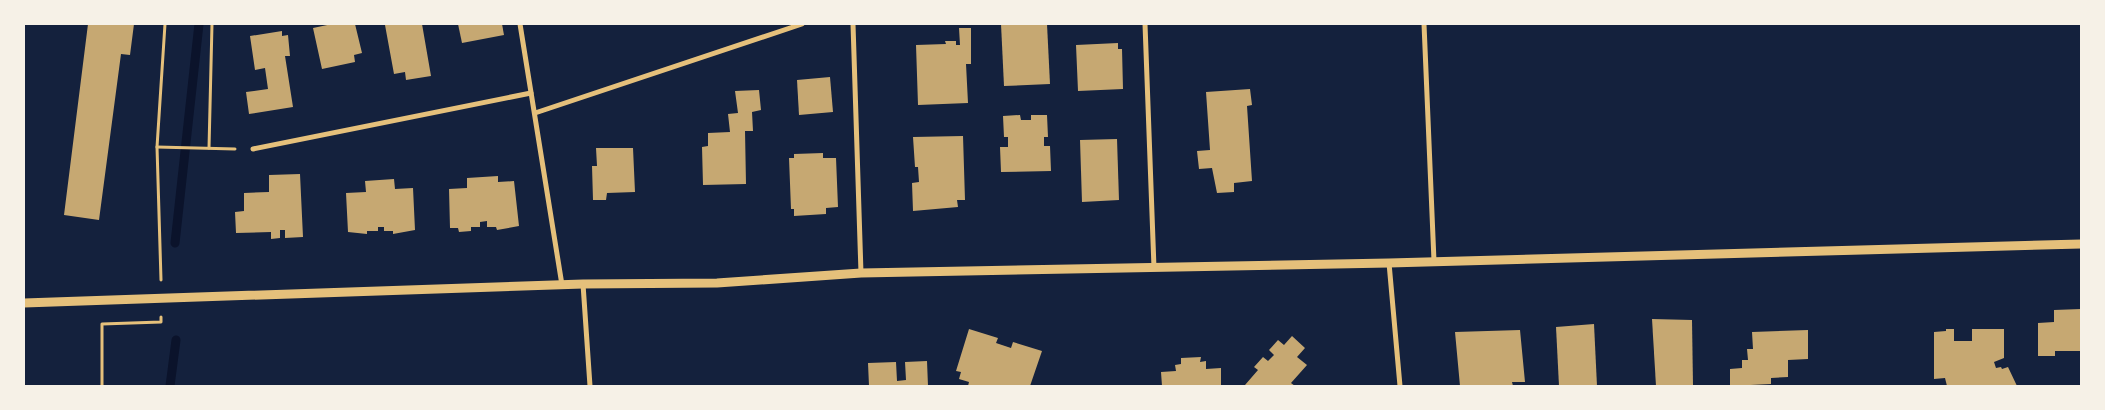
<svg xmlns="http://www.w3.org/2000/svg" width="2105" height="410" font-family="'Work Sans',sans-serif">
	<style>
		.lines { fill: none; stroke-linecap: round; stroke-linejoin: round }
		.stream { stroke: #0b132b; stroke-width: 9 }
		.building { fill: #c6a872 }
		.path { stroke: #e5c07b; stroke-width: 3 }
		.minor { stroke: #e5c07b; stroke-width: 5 }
		.tertiary { stroke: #e5c07b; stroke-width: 9 }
	</style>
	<rect width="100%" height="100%" fill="#14213d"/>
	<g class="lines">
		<!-- stream -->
		<g class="stream">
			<path d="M 175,243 L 199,24"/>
			<path d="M 170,386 L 176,340"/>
		</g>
	</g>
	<!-- building -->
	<g class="building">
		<path d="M 88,24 L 134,24 L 130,55 L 121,54 L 99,220 L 64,215 Z"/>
		<path d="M 332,24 L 355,24 L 362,53 L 354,55 L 355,62 L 322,69 L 313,28 Z"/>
		<path d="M 391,24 L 422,24 L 431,76 L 406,80 L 405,72 L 394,74 L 385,25 Z"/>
		<path d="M 458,24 L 502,24 L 504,35 L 462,43 Z"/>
		<path d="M 1001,24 L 1047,24 L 1050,84 L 1004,86 Z"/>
		<path d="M 959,28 L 971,28 L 971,64 L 966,64 L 968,103 L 918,105 L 916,45 L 946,44 L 945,41 L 956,41 L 956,45 L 960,45 Z"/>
		<path d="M 282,31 L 282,36 L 288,35 L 290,56 L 285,56 L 293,107 L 249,114 L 246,92 L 268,89 L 265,68 L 255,70 L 250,36 Z"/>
		<path d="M 1118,43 L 1118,49 L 1122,49 L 1123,89 L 1078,91 L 1076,45 Z"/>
		<path d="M 830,77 L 833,112 L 799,115 L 797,80 Z"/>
		<path d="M 1250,89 L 1252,105 L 1247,106 L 1252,181 L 1234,183 L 1234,192 L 1217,193 L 1212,168 L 1199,169 L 1197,151 L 1210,150 L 1206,92 Z"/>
		<path d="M 759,90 L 761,110 L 752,112 L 753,131 L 745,131 L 746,184 L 703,185 L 702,147 L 708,146 L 708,133 L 730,132 L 728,114 L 738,113 L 735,91 Z"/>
		<path d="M 1020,115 L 1021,120 L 1031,120 L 1031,115 L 1047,115 L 1048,137 L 1044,137 L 1044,146 L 1050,146 L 1051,171 L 1001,172 L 1000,147 L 1008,147 L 1008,137 L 1004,137 L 1003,116 Z"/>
		<path d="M 963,136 L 965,200 L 957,200 L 958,207 L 913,211 L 912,183 L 919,182 L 918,167 L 915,167 L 913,137 Z"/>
		<path d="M 1117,139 L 1119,200 L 1082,202 L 1080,140 Z"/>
		<path d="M 596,148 L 633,148 L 635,192 L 607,193 L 606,200 L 593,200 L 592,166 L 597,166 Z"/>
		<path d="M 823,153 L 823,158 L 836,158 L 838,207 L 826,208 L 826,214 L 794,216 L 794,209 L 791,209 L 789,158 L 794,158 L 794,154 Z"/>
		<path d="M 300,174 L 303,237 L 285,238 L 285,230 L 280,230 L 280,238 L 271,239 L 271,232 L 236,233 L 235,212 L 244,211 L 244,193 L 269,192 L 269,175 Z"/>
		<path d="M 498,176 L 498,182 L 514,181 L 519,226 L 497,230 L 496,227 L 487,227 L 487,221 L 480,222 L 480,227 L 471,227 L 471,231 L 459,232 L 458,228 L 450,228 L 449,189 L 467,188 L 467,178 Z"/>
		<path d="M 394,179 L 395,189 L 413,188 L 415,230 L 393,234 L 393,231 L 384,231 L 384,227 L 378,227 L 378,231 L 367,231 L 367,234 L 348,232 L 346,193 L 366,192 L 365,181 Z"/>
		<path d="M 2081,309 L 2081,351 L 2055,351 L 2055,356 L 2038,356 L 2038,323 L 2054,322 L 2054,310 Z"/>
		<path d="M 1652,319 L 1692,320 L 1693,386 L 1656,386 Z"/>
		<path d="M 1594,324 L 1597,386 L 1559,386 L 1556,327 Z"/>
		<path d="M 969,329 L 998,338 L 996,343 L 1011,348 L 1013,342 L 1042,351 L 1030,386 L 968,386 L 969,382 L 959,379 L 961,372 L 956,371 Z"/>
		<path d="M 1946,329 L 1954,329 L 1954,341 L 1972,341 L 1972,329 L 2004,329 L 2004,358 L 1994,362 L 1996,368 L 2001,367 L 2002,369 L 2008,367 L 2017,386 L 1947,386 L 1945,378 L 1934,379 L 1934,332 L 1946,331 Z"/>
		<path d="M 1520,330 L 1525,382 L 1512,382 L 1513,386 L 1460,386 L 1455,332 Z"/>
		<path d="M 1808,330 L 1808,359 L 1788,360 L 1788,377 L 1771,378 L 1771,384 L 1730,386 L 1730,369 L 1742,368 L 1742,360 L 1748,360 L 1747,349 L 1753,349 L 1752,332 Z"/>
		<path d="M 1292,336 L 1305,348 L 1297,357 L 1307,365 L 1291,383 L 1295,386 L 1245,385 L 1258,370 L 1254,367 L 1263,357 L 1268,361 L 1274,355 L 1269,350 L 1278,340 L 1284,345 Z"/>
		<path d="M 1201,357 L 1200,362 L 1206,361 L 1206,369 L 1221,368 L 1221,386 L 1162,386 L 1161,372 L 1176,371 L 1175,365 L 1181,364 L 1181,358 Z"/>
		<path d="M 927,361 L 928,386 L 869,386 L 868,363 L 896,362 L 897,381 L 906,380 L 905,362 Z"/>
	</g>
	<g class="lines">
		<!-- path -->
		<g class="path">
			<path d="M 157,147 L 235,149"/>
			<path d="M 209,148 L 212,24"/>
			<path d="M 161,280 L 157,147 L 165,24"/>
			<path d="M 102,386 L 102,324 L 161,322 L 161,317"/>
		</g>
		<!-- minor -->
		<g class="minor">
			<path d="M 520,24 L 562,285"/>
			<path d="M 853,24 L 861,273"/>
			<path d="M 1145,24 L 1154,268"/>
			<path d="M 1424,24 L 1434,261"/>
			<path d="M 535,113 L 802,24"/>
			<path d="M 253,149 L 531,93"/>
			<path d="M 1389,263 L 1400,386"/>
			<path d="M 583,284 L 590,386"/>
		</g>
		<!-- tertiary -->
		<path class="tertiary" d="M 24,303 L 583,284 L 717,283 L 861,273 L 1389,263 L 2081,244"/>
	</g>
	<!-- border -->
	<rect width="2105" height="410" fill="none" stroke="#f6f1e7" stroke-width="50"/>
</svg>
